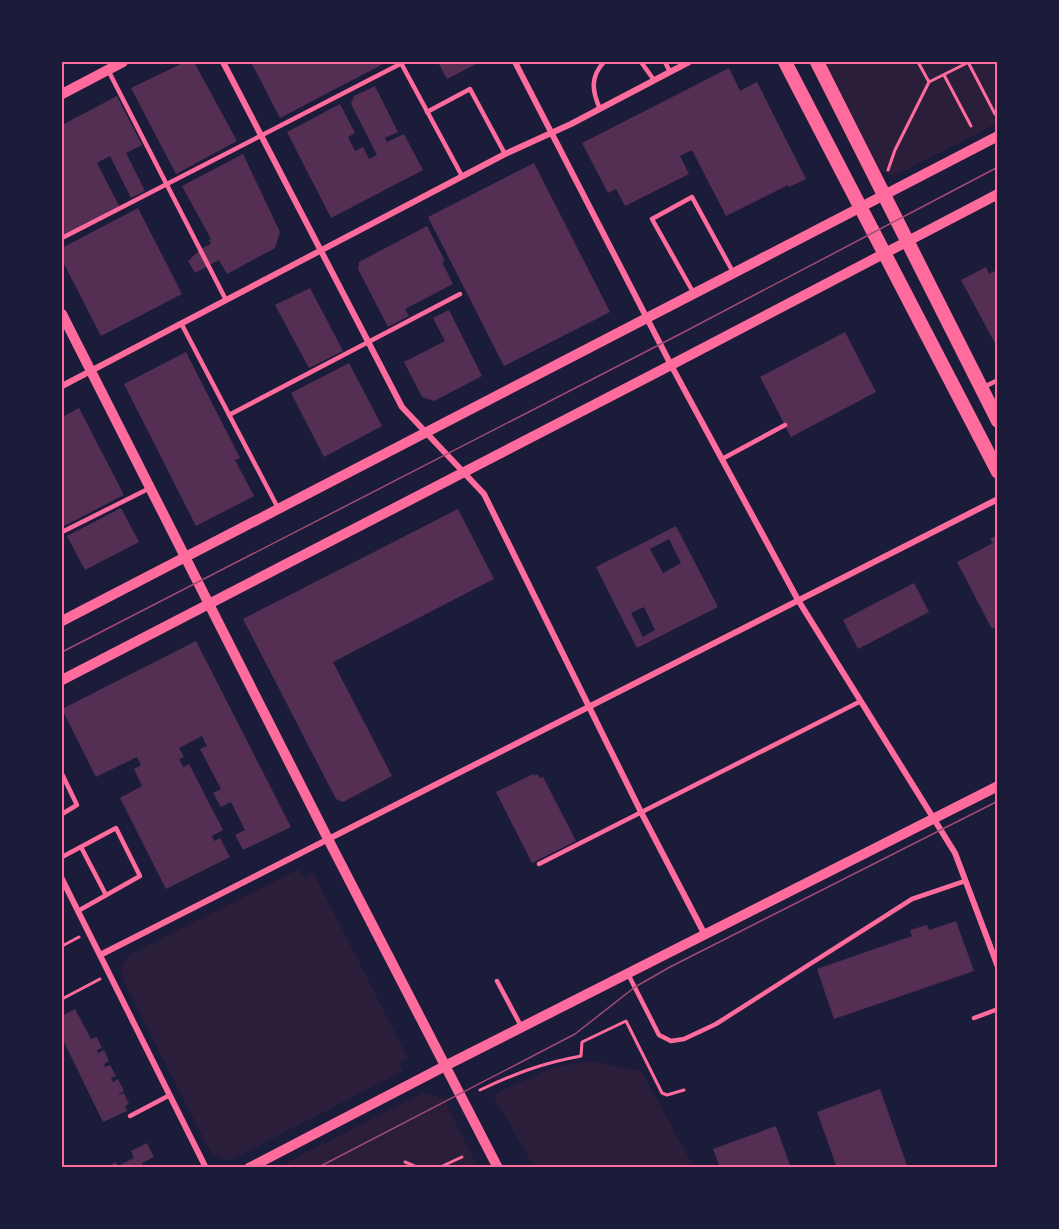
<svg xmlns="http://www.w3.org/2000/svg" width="1059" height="1229" font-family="Quicksand,sans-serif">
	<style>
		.green { fill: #2a1e3b }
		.building { fill: #542f53; fill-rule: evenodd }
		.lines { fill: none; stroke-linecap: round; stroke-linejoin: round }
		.path { stroke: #ff6b9d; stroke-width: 3 }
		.service { stroke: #ff6b9d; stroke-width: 4.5 }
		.minor { stroke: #ff6b9d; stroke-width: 6 }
		.tertiary { stroke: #ff6b9d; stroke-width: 10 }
		.primary { stroke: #ff6b9d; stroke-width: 14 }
		.tram { stroke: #a44b75; stroke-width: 1.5 }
		.neatline { fill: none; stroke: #ff6b9d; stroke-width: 2 }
	</style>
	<rect width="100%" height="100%" fill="#1b1b3a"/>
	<!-- green -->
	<g class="green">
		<path d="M 825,62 L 997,62 L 997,123 L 894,176 L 881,171 Z"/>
		<path d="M 299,869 L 304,877 L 313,872 L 408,1058 L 398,1063 L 403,1071 L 237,1157 C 223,1164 214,1157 207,1145 L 124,982 L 121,967 L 129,955 Z"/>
		<path d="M 594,1061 L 642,1072 L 694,1167 L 534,1167 L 493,1095 L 554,1067 Z"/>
		<path d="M 422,1093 L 440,1097 L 445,1101 L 478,1167 L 277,1168 Z"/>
	</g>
	<!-- building -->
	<g class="building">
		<path d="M 185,62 L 194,62 L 237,141 L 176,174 L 131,88 Z"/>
		<path d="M 251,62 L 387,62 L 280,118 Z"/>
		<path d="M 438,62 L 480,62 L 447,79 Z"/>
		<path d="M 729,68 L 740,91 L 757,82 L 806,179 L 789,187 L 788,185 L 726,216 L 692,150 L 680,156 L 689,174 L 625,206 L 616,189 L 608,193 L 582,143 Z"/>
		<path d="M 375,86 L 398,132 L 385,138 L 387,142 L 404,134 L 423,170 L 331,218 L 287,132 L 340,104 L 355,133 L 348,137 L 355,151 L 363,147 L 369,159 L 377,155 L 351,104 L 354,96 Z"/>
		<path d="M 117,96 L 142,145 L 126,153 L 145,191 L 131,198 L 110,156 L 97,163 L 119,206 L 62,236 L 62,125 Z"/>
		<path d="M 243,154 L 280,232 L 275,248 L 227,274 L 219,260 L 195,273 L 188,261 L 201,249 L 211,244 L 209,240 L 211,239 L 182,186 Z"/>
		<path d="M 534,163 L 610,312 L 504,366 L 428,217 Z"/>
		<path d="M 138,208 L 182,294 L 101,336 L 62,260 L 62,248 Z"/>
		<path d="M 427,226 L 445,261 L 442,262 L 453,284 L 405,309 L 409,316 L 388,327 L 358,269 L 359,262 Z"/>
		<path d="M 986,267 L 989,274 L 998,269 L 998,349 L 961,280 Z"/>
		<path d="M 310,288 L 343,351 L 309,368 L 275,305 Z"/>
		<path d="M 449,310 L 482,376 L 434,401 L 422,397 L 404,362 L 445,341 L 433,318 Z"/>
		<path d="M 845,332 L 876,392 L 791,437 L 760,377 Z"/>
		<path d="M 186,352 L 240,458 L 235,460 L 254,496 L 196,526 L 124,384 Z"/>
		<path d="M 349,363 L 382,426 L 324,457 L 291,393 Z"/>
		<path d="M 79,408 L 124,495 L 62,527 L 62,417 Z"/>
		<path d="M 121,508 L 139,542 L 85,570 L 67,536 Z"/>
		<path d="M 458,509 L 494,579 L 333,662 L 392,776 L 343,802 L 336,799 L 243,619 Z"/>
		<path d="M 676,526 L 718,607 L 637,648 L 596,567 ZM 669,539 L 681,563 L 663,573 L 650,549 ZM 644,607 L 655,630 L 643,637 L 631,613 Z"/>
		<path d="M 998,535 L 998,626 L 992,629 L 957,562 L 993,543 L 990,539 Z"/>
		<path d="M 914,583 L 929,612 L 858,649 L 843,620 Z"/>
		<path d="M 196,641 L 291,827 L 243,850 L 235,835 L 245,830 L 231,802 L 221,807 L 213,793 L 221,789 L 200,749 L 207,746 L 202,736 L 179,748 L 184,757 L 179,759 L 183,767 L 189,764 L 223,830 L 212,836 L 214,841 L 220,838 L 230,857 L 166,889 L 120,798 L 142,786 L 134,769 L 141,765 L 137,757 L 96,777 L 62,709 Z"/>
		<path d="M 533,774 L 534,776 L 537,774 L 540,778 L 543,777 L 576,841 L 532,863 L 496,792 Z"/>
		<path d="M 956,921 L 974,971 L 834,1019 L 817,969 L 912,936 L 910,930 L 927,925 L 929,930 Z"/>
		<path d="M 75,1009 L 91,1039 L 97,1037 L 102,1048 L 97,1050 L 98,1053 L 104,1050 L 109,1061 L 104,1064 L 105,1067 L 110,1065 L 116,1076 L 111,1078 L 113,1082 L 118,1079 L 124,1091 L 119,1094 L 119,1095 L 124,1093 L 129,1104 L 125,1106 L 127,1111 L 103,1122 L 62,1038 L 62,1016 Z"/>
		<path d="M 880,1089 L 908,1168 L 837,1168 L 817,1112 Z"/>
		<path d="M 776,1126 L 791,1168 L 720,1168 L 713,1149 Z"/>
		<path d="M 147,1143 L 154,1157 L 142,1163 L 145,1168 L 106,1168 L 116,1162 L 118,1166 L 134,1158 L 131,1151 Z"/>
	</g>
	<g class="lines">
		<!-- path -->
		<g class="path">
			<path d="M 918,62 L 929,82 L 969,62"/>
			<path d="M 968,62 L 995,114"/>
			<path d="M 944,75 L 971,126"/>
			<path d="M 888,170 L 895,150 L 929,82"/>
			<path d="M 62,946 L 79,937"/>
			<path d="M 62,999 L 100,979"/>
			<path d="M 480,1090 C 516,1073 543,1063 581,1056 L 582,1042 L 626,1021 L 662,1093 L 667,1095 L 684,1090"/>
			<path d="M 405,1162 L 419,1168"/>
			<path d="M 438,1168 L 462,1157"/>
		</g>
		<!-- service -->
		<g class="service">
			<path d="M 641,62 L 654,80"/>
			<path d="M 665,62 L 670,72"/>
			<path d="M 401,63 L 462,176"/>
			<path d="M 108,70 L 226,300"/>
			<path d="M 600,109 C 592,91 590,77 604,62"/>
			<path d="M 427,112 L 470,89 L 505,154"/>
			<path d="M 62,238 L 404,62"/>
			<path d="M 693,292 L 652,219 L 692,197 L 733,272"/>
			<path d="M 181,323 L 278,508"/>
			<path d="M 984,387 L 998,380"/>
			<path d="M 229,415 L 460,294"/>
			<path d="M 722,459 L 785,425"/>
			<path d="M 62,532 L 150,488"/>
			<path d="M 62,774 L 77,805 L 62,814"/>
			<path d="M 81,847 L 106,895"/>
			<path d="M 62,857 L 116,828 L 140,876 L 78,911"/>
			<path d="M 539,864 L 861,701"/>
			<path d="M 628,974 L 659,1035 L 671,1041 L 684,1039 L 716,1024 L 912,899 L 965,881"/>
			<path d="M 497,981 L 521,1026"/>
			<path d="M 974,1018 L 998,1009"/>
			<path d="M 130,1116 L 170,1095"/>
		</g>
		<!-- minor -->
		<g class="minor">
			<path d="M 223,62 L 402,407 L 484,494 L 641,812 L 705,935"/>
			<path d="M 515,62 L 671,365 L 798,600 L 955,853 L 998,967"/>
			<path d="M 62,386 L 505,154 L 571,124 L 689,62"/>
			<path d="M 62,879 L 206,1168"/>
			<path d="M 100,955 L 998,499"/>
		</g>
		<!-- tertiary -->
		<g class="tertiary">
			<path d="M 62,94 L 123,62"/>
			<path d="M 62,314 L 328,839 L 498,1168"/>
			<path d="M 62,621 L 998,136"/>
			<path d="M 62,680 L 671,365 L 998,194"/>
			<path d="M 249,1168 L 445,1066 L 998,786"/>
		</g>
		<!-- primary -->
		<g class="primary">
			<path d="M 785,62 L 998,472"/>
			<path d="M 817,62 L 998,421"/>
		</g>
		<!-- tram -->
		<g class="tram">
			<path d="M 62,652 L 684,332 L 998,167"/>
			<path d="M 317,1168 L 575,1034 L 635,987 L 670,967 L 998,801"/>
		</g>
	</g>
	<!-- border -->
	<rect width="1059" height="1229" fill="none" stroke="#1b1b3a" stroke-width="126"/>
	<rect x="63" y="63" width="933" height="1103" class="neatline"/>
</svg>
